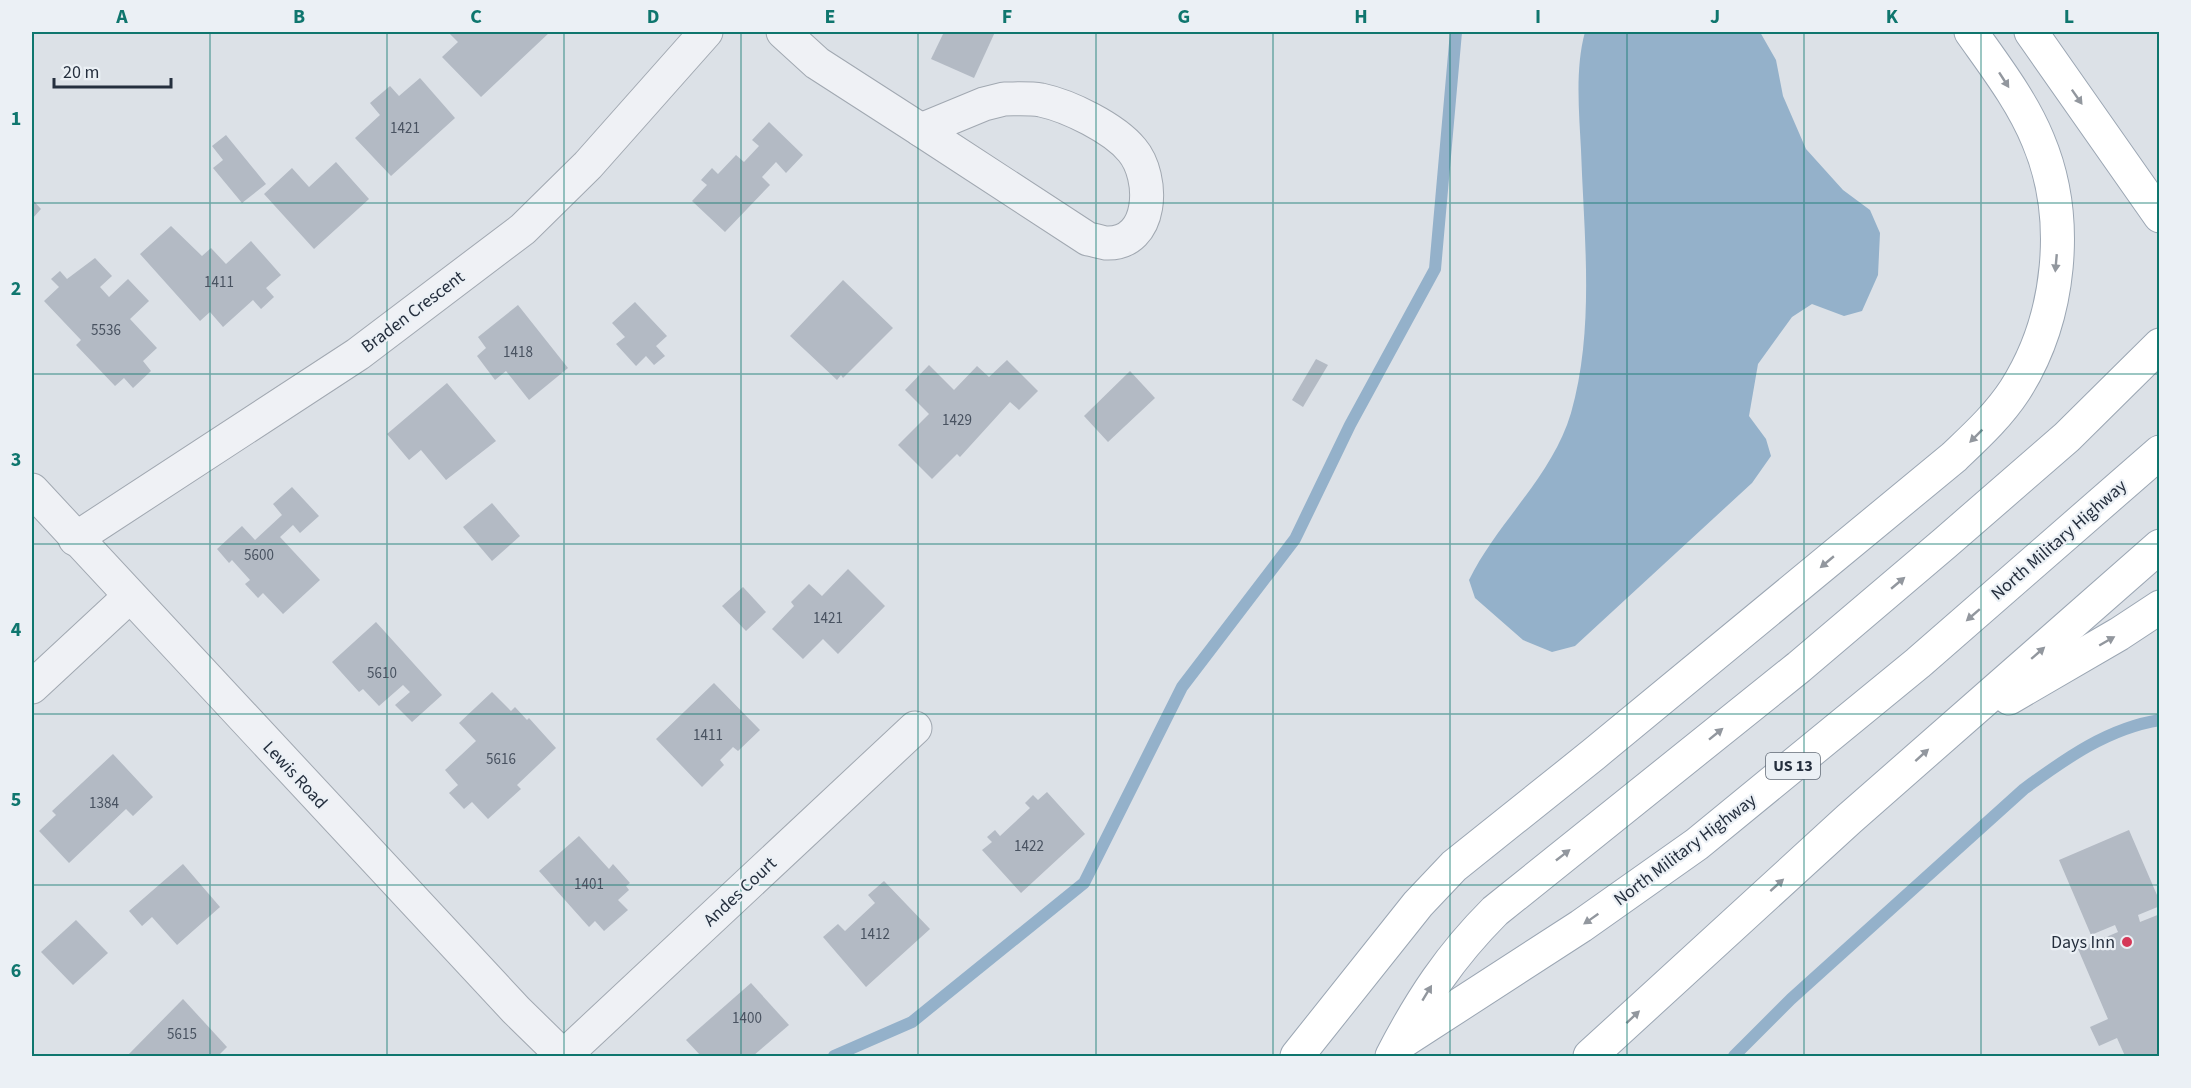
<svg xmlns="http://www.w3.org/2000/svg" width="2191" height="1088" font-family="'Source Sans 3',sans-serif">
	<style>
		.water { fill: #94b1ca }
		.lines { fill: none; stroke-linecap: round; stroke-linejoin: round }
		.stream { stroke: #94b1ca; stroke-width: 12 }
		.building { fill: #b3bac4 }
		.minor-casing { stroke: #a1a8b1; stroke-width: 35 }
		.major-casing { stroke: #9ba6b3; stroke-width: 35 }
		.minor { stroke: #eff1f5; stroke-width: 33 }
		.major { stroke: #fff; stroke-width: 33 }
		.oneway { fill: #92979e }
		.grid { fill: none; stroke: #0f766e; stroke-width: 1.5; stroke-opacity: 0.55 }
		.poi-dot { fill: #d53858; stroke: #ebf0f5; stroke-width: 2 }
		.labels { text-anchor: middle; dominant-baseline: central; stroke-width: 4.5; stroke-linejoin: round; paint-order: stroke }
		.number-label { font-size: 15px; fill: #485260 }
		.shield { fill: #ebf0f5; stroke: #606975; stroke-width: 1.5 }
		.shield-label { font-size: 16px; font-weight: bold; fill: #252f3e }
		.street-label { font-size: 18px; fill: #252f3e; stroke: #ebf0f5 }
		.poi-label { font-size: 18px; fill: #252f3e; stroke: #ebf0f5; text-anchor: end }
		.neatline { fill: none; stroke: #0f766e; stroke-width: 2 }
		.grid-label { font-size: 20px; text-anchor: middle; font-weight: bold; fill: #0f766e }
	</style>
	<rect width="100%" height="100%" fill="#dce1e7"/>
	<!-- water -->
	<path class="water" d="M 1585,32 L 1760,32 L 1776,60 L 1783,96 L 1806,149 L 1843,190 L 1870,210 L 1880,233 L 1878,275 L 1862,311 L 1844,316 L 1812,304 L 1792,317 L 1758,364 L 1749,416 L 1766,439 L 1771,456 L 1752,483 L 1575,646 L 1552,652 L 1523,640 L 1475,598 L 1469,580 C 1498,521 1552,477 1571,413 C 1595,329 1584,237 1581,150 C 1579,112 1575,68 1585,32 Z"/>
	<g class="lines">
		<!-- stream -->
		<g class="stream">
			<path d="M 834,1056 L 912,1022 L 1084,883 L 1182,687 L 1295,539 L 1350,425 L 1435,269 L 1456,32"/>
			<path d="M 1734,1056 L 1791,999 L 2024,789 C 2065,759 2108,728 2160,720"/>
		</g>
	</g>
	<!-- building -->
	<g class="building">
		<path d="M 448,32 L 550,32 L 481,97 L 442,57 L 458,42 Z"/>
		<path d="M 944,32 L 995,32 L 974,78 L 931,59 Z"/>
		<path d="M 420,78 L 455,118 L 391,176 L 355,138 L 380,115 L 370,103 L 390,86 L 399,96 Z"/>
		<path d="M 769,122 L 803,155 L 786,173 L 776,162 L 762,177 L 770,185 L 725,232 L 692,201 L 707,185 L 701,180 L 712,168 L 718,174 L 736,155 L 744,162 L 759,146 L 752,140 Z"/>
		<path d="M 226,135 L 266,184 L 242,203 L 213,168 L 223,160 L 212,146 Z"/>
		<path d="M 336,162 L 369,199 L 314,249 L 264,194 L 292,168 L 309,187 Z"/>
		<path d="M 32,199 L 41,209 L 32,219 Z"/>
		<path d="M 171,226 L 202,256 L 211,248 L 226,264 L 251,241 L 281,275 L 266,288 L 274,297 L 261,309 L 253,300 L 223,327 L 210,312 L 200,321 L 140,254 Z"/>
		<path d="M 95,258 L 112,276 L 100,287 L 109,297 L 128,279 L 149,301 L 130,319 L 157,348 L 143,361 L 151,371 L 133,388 L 124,378 L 115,386 L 76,345 L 81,340 L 44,301 L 59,287 L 51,279 L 60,271 L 67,279 Z"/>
		<path d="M 843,280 L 893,328 L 843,378 L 841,375 L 837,380 L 790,336 Z"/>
		<path d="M 635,302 L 667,336 L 656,346 L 665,356 L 654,365 L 646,356 L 636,366 L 616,344 L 625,337 L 612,323 Z"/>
		<path d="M 518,305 L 568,368 L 529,400 L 506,371 L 495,380 L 477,356 L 486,348 L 478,337 Z"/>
		<path d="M 1316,359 L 1328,365 L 1303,407 L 1292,400 Z"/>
		<path d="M 1007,360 L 1038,391 L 1019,410 L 1010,402 L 960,457 L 957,454 L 932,479 L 898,445 L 929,414 L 905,390 L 929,365 L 954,390 L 977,366 L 989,377 Z"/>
		<path d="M 1130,371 L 1155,398 L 1108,442 L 1084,416 Z"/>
		<path d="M 447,383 L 496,441 L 446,480 L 421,450 L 409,460 L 387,434 Z"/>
		<path d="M 292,487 L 319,516 L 300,533 L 293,525 L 280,537 L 320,580 L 283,614 L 263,593 L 258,598 L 245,584 L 250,580 L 232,560 L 229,563 L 217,549 L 242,526 L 255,540 L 282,515 L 273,504 Z"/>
		<path d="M 492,503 L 520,536 L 492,561 L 463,527 Z"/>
		<path d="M 848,569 L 885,606 L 838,654 L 823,639 L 803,659 L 772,629 L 794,606 L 791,602 L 809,584 L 822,596 Z"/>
		<path d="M 743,587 L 766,612 L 746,631 L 722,606 Z"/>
		<path d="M 376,622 L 442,695 L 412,722 L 395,705 L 410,692 L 403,685 L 379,706 L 363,689 L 359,692 L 332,662 Z"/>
		<path d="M 714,683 L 760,730 L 738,751 L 733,747 L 720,760 L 724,765 L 702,787 L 656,739 Z"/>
		<path d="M 492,692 L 511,711 L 515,707 L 527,720 L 529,718 L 556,748 L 517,785 L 521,789 L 488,819 L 472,802 L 464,809 L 449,793 L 458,785 L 445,770 L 476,741 L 459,723 Z"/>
		<path d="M 113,754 L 153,797 L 133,816 L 126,809 L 69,863 L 39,831 L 56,815 L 52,811 Z"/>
		<path d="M 1047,792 L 1085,834 L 1021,893 L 982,850 L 992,842 L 987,837 L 995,830 L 1000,836 L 1030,808 L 1025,803 L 1033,795 L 1038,800 Z"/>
		<path d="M 2129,830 L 2160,902 L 2160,906 L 2138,915 L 2140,922 L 2160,914 L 2160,1056 L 2125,1056 L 2117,1038 L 2099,1046 L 2090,1027 L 2108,1019 L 2078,949 L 2118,932 L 2115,925 L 2091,935 L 2059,860 Z"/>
		<path d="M 579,836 L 609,869 L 613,864 L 630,883 L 626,886 L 629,890 L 618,900 L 628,910 L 604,931 L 595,921 L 589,927 L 539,871 Z"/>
		<path d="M 183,864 L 220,907 L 177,945 L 152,917 L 142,926 L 129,911 Z"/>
		<path d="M 884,881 L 930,929 L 866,987 L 823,937 L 838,924 L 845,931 L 875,903 L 868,895 Z"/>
		<path d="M 76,920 L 108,953 L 73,985 L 41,952 Z"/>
		<path d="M 751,983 L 789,1025 L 753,1056 L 701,1056 L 686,1040 Z"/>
		<path d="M 183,999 L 227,1047 L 218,1056 L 127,1056 Z"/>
	</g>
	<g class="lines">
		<!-- minor casing -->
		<g class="minor-casing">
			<g id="minor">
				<path d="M 783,32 L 817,63 L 921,130"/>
				<path d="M 1004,99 C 1016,99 1029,98 1041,100 C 1069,106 1114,128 1132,150 C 1155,177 1154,245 1106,243 C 1101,242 1094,240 1088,239 L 921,130 L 984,104 Z"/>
				<path d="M 32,490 L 516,1010 L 563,1056"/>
				<path d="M 75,539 L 358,354 L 523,229 L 588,165 L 706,32"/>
				<path d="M 32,687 L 129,597"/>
				<path d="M 564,1056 L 915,728"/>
			</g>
		</g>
		<!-- major casing -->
		<g class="major-casing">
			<g id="major">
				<path d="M 2031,32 L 2160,216"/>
				<path d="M 2009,698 L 2119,634 L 2160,607"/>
				<path d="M 1402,1042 L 1581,926 L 1697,844 L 1918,663 L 2160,452"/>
				<path d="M 1297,1056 L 1418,904 L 1454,866 L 1594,754 L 1954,457 C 1976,436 1998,416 2015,390 C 2061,318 2071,218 2038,140 C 2022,101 1995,66 1971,32"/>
				<path d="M 1392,1056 C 1421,1000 1450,956 1495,911 L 1799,667 L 1945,543 L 2067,437 L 2160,345"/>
				<path d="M 1590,1056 L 1849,819 L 2160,546"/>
			</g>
		</g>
		<!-- minor -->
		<use href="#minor" class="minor"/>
		<!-- major -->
		<use href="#major" class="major"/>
	</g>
	<!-- one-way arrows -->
	<defs><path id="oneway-solid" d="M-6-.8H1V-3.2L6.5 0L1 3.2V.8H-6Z" transform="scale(1.5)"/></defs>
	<g class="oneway">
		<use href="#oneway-solid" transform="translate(2004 80) rotate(57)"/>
		<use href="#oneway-solid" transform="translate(2077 97) rotate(55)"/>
		<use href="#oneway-solid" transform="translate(2056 263) rotate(95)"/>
		<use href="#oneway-solid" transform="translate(1976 436) rotate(135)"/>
		<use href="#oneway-solid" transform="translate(1827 562) rotate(140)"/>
		<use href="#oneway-solid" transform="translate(1898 583) rotate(-40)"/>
		<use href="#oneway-solid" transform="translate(1973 615) rotate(139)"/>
		<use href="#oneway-solid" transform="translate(2107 641) rotate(-30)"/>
		<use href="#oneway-solid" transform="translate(2038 653) rotate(-41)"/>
		<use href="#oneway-solid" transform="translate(1716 734) rotate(-39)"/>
		<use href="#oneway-solid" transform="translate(1922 755) rotate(-42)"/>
		<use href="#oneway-solid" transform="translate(1563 855) rotate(-38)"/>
		<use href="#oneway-solid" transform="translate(1777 885) rotate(-42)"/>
		<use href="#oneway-solid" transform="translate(1591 919) rotate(145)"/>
		<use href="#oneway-solid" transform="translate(1427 993) rotate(-59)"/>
		<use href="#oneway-solid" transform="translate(1633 1017) rotate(-43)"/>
	</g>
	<!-- grid -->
	<path class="grid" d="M 210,32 L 210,1056M 387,32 L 387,1056M 564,32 L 564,1056M 741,32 L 741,1056M 918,32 L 918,1056M 1096,32 L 1096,1056M 1273,32 L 1273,1056M 1450,32 L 1450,1056M 1627,32 L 1627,1056M 1804,32 L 1804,1056M 1981,32 L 1981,1056M 32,203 L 2160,203M 32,374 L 2160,374M 32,544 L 2160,544M 32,714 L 2160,714M 32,885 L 2160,885"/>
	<!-- markers -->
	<circle class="poi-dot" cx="2127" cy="942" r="6"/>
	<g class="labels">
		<!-- number labels -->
		<g class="number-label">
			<text x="405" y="128">1421</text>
			<text x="219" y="282">1411</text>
			<text x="106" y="330">5536</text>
			<text x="518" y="352">1418</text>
			<text x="957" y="420">1429</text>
			<text x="259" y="555">5600</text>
			<text x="828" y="618">1421</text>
			<text x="382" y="673">5610</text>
			<text x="708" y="735">1411</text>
			<text x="501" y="759">5616</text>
			<text x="104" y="803">1384</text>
			<text x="1029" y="846">1422</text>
			<text x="589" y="884">1401</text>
			<text x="875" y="934">1412</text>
			<text x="747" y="1018">1400</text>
			<text x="182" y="1034">5615</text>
		</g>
		<!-- shield labels -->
		<rect class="shield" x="1766" y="753" width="54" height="26" rx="4.5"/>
		<g class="shield-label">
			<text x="1793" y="766">US 13</text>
		</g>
		<!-- street labels -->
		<g class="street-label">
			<text transform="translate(413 312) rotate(-37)">Braden Crescent</text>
			<text transform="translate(2059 540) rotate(-41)">North Military Highway</text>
			<text transform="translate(295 775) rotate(47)">Lewis Road</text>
			<text transform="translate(1685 850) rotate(-37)">North Military Highway</text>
			<text transform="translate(740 892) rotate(-43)">Andes Court</text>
		</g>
		<!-- poi labels -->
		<g class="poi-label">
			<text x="2115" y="942">Days Inn</text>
		</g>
	</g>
	<!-- border -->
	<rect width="2191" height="1088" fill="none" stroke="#ebf0f5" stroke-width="66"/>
	<!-- scale -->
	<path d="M54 78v9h117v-9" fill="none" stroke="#252f3e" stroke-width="3"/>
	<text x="63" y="78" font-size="18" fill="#252f3e" stroke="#ebf0f5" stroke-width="4.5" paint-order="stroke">20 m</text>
	<rect x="33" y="33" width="2125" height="1022" class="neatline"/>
	<g class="grid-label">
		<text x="122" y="23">A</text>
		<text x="299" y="23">B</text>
		<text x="476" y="23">C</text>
		<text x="653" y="23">D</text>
		<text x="830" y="23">E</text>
		<text x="1007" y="23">F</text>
		<text x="1184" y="23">G</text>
		<text x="1361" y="23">H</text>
		<text x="1538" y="23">I</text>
		<text x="1715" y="23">J</text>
		<text x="1892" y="23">K</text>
		<text x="2069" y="23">L</text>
		<text x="16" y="125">1</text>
		<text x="16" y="295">2</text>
		<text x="16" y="466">3</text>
		<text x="16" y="636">4</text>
		<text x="16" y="806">5</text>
		<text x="16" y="977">6</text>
	</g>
</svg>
